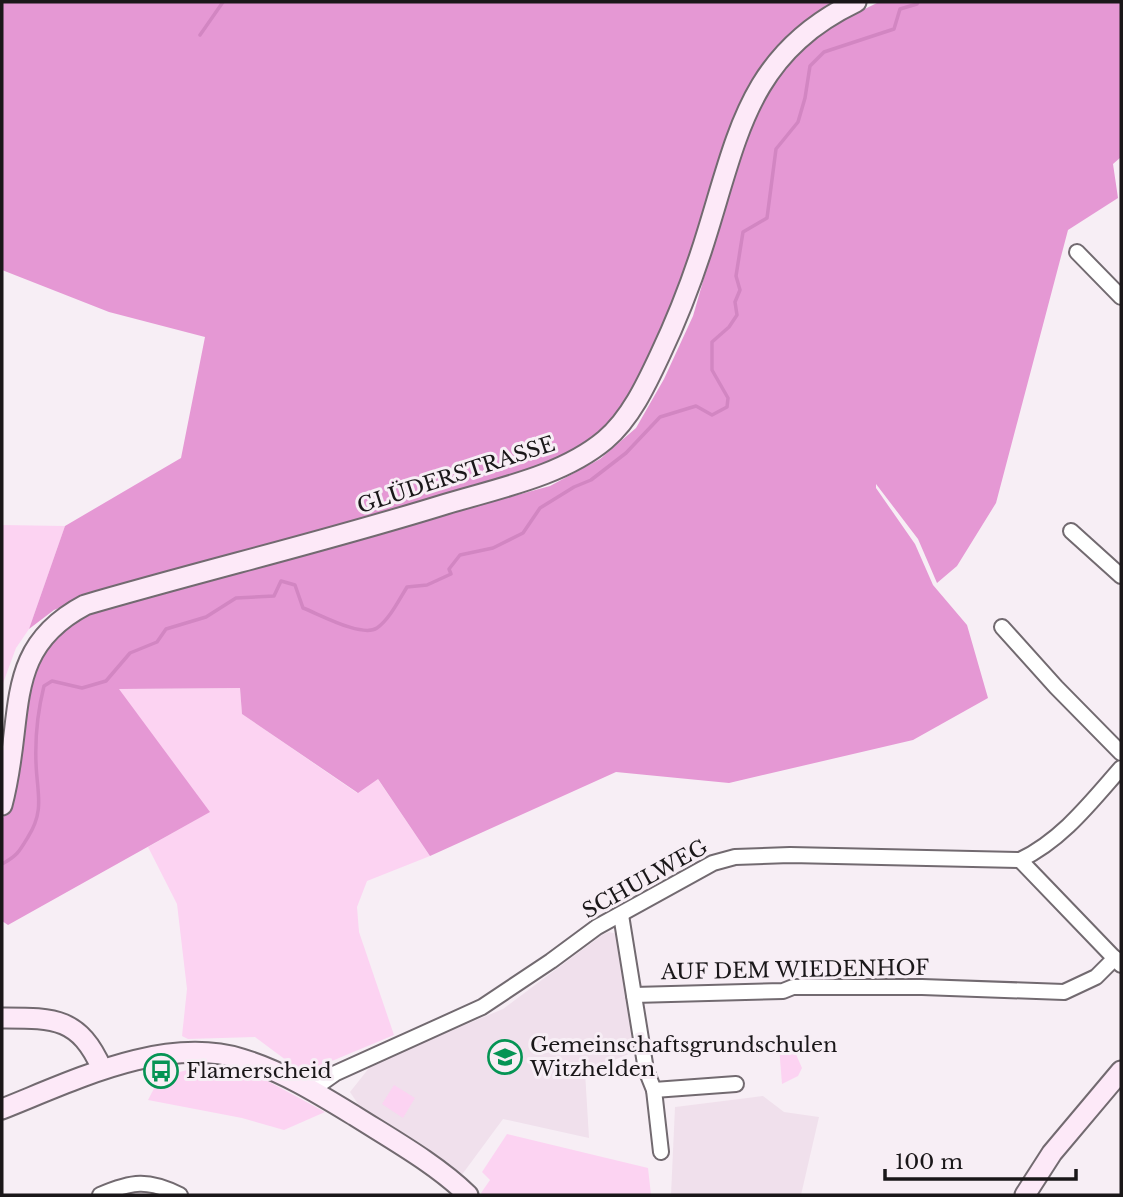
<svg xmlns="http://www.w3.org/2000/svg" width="1123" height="1197" font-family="'Libre Baskerville',serif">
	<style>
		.built { fill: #f0e0ec }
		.green { fill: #fcd3f2 }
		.forest { fill: #e598d4 }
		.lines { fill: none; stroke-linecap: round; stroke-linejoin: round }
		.stream { stroke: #d286c2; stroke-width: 3.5 }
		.minor-casing { stroke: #726a70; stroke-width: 18 }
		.secondary-casing { stroke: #726a70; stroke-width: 23 }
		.minor { stroke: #fff; stroke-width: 14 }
		.secondary { stroke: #fde9f8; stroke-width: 19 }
		.labels { text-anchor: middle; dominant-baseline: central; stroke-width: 6; stroke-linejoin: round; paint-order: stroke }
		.street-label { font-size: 21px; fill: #1a1719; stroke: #f7eef5 }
		.poi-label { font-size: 21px; fill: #1a1719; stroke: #f7eef5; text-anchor: start }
	</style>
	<rect width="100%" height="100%" fill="#f7eef5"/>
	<!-- built -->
	<g class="built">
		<path d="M 609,932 L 617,934 L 620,938 L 636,1051 L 585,1072 L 589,1138 L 503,1119 L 461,1176 L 362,1110 L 350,1092 L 373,1063 L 503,1009 L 602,935 Z"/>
		<path d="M 763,1096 L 784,1112 L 819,1117 L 801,1195 L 671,1195 L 675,1107 Z"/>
	</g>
	<!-- green -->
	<g class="green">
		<path d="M 2,525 L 65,526 L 29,629 L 16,648 L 2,686 Z"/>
		<path d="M 240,688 L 242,714 L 357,793 L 377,778 L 430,856 L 367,881 L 357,907 L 359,932 L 394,1035 L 308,1071 L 298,1069 L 255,1037 L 188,1039 L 182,1036 L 187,989 L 177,904 L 148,847 L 209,812 L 118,689 Z"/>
		<path d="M 792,1045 L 802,1068 L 798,1076 L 782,1084 L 779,1046 Z"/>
		<path d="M 203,1066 L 264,1079 L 325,1112 L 284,1130 L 242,1118 L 148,1100 L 160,1077 Z"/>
		<path d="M 394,1085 L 415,1098 L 403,1118 L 382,1104 Z"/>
		<path d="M 507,1134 L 648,1168 L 651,1195 L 483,1195 L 481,1193 L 490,1180 L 482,1172 Z"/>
	</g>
	<!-- forest -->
	<g class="forest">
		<path d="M 2,2 L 834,2 L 825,6 L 800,27 L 771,55 L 749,84 L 727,135 L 694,249 L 653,354 L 634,388 L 607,426 L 581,448 L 533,469 L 460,492 L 93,595 L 54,610 L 29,629 L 65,526 L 181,458 L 205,337 L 109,312 L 2,270 Z"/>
		<path d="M 879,2 L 1121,2 L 1121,157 L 1113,164 L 1118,198 L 1068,230 L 996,503 L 957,566 L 937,583 L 918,539 L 876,484 L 876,488 L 915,544 L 933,585 L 967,625 L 988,698 L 913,740 L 729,783 L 616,772 L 430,856 L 378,779 L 358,793 L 242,714 L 240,688 L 119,689 L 210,812 L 8,925 L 2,921 L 2,820 L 8,808 L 23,660 L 85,613 L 550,486 L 600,459 L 636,428 L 664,379 L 693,316 L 736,167 L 757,114 L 777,78 L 812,41 L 832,25 Z"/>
	</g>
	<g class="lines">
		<!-- stream -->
		<g class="stream">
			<path d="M 200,35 L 223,2"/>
			<path d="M 2,864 C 17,856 19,852 28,837 C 45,810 37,793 36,763 C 35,738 38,710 44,686 L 52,681 L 82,688 L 106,681 L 130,653 L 157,642 L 166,629 L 206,617 L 236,598 L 274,596 L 281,581 L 295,585 L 303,608 C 319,614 362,638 377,628 C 389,620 399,600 407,587 L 427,585 L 451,574 L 449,569 L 460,555 L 493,548 L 523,533 L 540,508 L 574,487 L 591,480 L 626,453 L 660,417 L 696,406 L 712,415 L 727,407 L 728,398 L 712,370 L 712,342 L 729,327 L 737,315 L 735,302 L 740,290 L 736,276 L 743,232 L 767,218 L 776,149 L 798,122 L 805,98 L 810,66 L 824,52 L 894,29 L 900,9 L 917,4 L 918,2"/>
		</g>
		<!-- minor casing -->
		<g class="minor-casing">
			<g id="minor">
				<path d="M 1077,252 L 1121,297"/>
				<path d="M 1071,531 L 1121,576"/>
				<path d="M 1002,627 L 1056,687 L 1121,753"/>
				<path d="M 1020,860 C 1062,840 1091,802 1121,768"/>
				<path d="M 621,915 L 646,1070 L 654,1090 L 661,1152"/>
				<path d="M 634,995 L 783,991 L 793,987 L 922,987 L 1064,992 L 1096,977 L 1115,958"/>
				<path d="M 312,1090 L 336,1073 L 482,1007 L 551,961 L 597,927 L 713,863 L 735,857 L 790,855 L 1020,860 L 1121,965"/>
				<path d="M 654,1090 L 736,1084"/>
				<path d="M 100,1195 C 132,1181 148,1179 180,1195"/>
			</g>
		</g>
		<!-- secondary casing -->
		<g class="secondary-casing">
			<g id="secondary">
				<path d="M 2,805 C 26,716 0,650 85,605 C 205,570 327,541 446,504 C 499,488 562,476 605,440 C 630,419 646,385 660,355 C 679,315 695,273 708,230 C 739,129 752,52 856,2"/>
				<path d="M 2,1018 C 54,1018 79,1017 102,1069"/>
				<path d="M 2,1109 C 73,1081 164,1035 242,1059 C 282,1071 319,1094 355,1116 C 393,1140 436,1164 468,1195"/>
				<path d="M 1025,1195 L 1052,1153 L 1121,1071"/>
			</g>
		</g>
		<!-- minor -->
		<use href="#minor" class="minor"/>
		<!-- secondary -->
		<use href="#secondary" class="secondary"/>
	</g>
	<!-- icons -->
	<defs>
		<g id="school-ring" transform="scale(1.75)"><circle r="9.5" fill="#f7eef5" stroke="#059454" stroke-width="1.5"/><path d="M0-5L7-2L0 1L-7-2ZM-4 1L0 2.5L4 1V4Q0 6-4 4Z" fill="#059454"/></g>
		<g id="bus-ring" transform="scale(1.75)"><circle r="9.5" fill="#f7eef5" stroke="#059454" stroke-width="1.5"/><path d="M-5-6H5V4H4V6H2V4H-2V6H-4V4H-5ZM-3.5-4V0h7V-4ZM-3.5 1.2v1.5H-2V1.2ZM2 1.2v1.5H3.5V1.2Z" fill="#059454"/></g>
	</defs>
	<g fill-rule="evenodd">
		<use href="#school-ring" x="505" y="1057"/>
		<use href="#bus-ring" x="161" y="1071"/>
	</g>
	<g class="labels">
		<!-- street labels -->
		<g class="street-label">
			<text transform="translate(456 475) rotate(-18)">GLÜDERSTRASSE</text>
			<text transform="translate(645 879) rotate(-29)">SCHULWEG</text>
			<text transform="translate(795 970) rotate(-1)">AUF DEM WIEDENHOF</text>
		</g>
		<!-- poi labels -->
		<g class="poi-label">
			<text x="530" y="1045">Gemeinschaftsgrundschulen<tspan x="530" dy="24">Witzhelden</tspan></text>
			<text x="186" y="1071">Flamerscheid</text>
		</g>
	</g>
	<!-- border -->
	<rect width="1123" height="1197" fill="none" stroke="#1a1719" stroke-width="7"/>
	<!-- scale -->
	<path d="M885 1169v10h191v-10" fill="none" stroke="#1a1719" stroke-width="3.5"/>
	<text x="895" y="1169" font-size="21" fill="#1a1719" stroke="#f7eef5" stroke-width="5" paint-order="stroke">100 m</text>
</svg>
